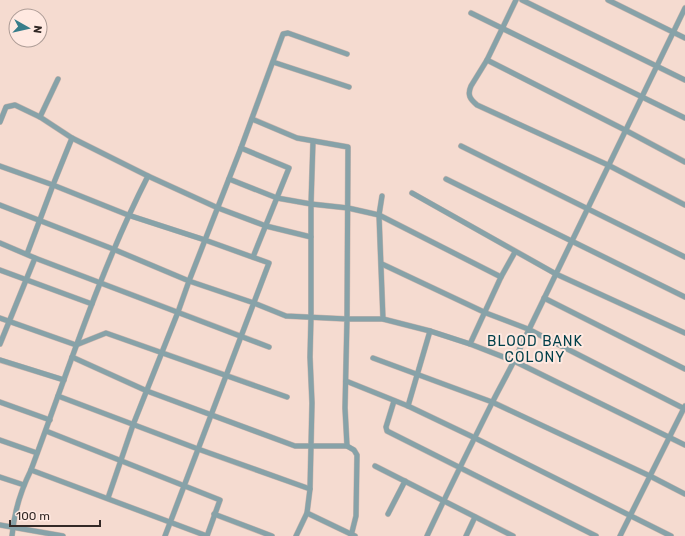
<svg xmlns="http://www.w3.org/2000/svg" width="685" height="536" font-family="Rubik,sans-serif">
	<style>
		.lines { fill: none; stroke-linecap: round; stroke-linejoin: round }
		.street-casing { stroke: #ceb7ae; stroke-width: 6 }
		.street { stroke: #87a2a8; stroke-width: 5 }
		.labels { text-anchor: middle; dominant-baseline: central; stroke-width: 4; stroke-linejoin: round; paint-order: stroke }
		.neighbourhood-label { font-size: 14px; letter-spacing: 1px; fill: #003f49; stroke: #ffe9e1 }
	</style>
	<rect width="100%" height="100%" fill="#f5dbd0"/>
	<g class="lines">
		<!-- street casing -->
		<g class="street-casing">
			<g id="street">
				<path d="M 516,0 L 487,60 L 471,86 C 467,95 470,99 477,105 L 608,165 L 685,205"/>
				<path d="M 522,0 L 685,80"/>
				<path d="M 608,0 L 685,38"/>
				<path d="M 471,13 L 685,118"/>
				<path d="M 487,60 L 625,130 L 685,162"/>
				<path d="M 273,62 L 349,87"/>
				<path d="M 40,117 L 58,79"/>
				<path d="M 252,119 L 297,138 L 348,147 L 347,319 L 383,319 L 430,331 L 470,344 L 514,361 L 685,445"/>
				<path d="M 0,122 L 6,107 L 15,105 L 40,117 L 72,138 L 148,176 L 218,208 L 266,226 L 311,237"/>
				<path d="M 461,146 L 685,257"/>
				<path d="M 241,148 L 289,168 L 253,257"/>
				<path d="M 0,166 L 53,185 L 128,215 L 205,240 L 269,263 L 165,536"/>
				<path d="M 229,179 L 277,198 L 311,204 L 313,141"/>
				<path d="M 446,179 L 685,297"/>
				<path d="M 412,193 L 556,274 L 685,333"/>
				<path d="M 382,196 L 379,215 L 383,319"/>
				<path d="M 0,205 L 113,249 L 189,281 L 254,303 L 286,316 L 347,319 L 345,408 L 347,446 L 295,446 L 147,391 L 72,357"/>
				<path d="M 0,243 L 35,258 L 269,347"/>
				<path d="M 27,254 L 53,185 L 72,138"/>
				<path d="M 382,264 L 486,313 L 528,329 L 685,409"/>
				<path d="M 0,270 L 92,304"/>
				<path d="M 544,298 L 685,369"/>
				<path d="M 0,318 L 76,345 L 106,333 L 287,397"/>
				<path d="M 0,344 L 35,258"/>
				<path d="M 470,344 L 501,277"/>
				<path d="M 373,358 L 492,402 L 650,476 L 685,494"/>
				<path d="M 0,360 L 64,380"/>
				<path d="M 346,381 L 408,406 L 475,438 L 671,536"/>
				<path d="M 58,396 L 198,449 L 310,489"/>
				<path d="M 394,401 L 386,427 L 387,431 L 596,536"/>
				<path d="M 0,402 L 50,420"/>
				<path d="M 408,406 L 430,331"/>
				<path d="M 46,431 L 220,500 L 207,536"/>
				<path d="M 0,440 L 37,453"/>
				<path d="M 347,446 L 354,450 L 357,455 L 356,516 L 351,536"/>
				<path d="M 375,466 L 513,536"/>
				<path d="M 31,470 L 207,536"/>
				<path d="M 0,477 L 24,485"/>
				<path d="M 108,498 L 133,425 L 178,312 L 189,281 L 241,148 L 283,34 L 288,33 L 347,54"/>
				<path d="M 307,513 L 355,536"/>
				<path d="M 214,514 L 272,536"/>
				<path d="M 388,514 L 405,481"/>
				<path d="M 0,525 L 63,536"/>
				<path d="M 12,536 C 14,513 21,490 31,470 C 68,371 100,270 148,176"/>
				<path d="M 296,536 L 307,513 L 310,489 L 312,403 L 310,357 L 311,317 L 311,204 L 348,208 L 379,215 L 501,277 L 515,252"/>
				<path d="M 427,536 C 448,491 470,447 492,403 C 499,389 507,375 514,361 C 570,243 628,126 685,8"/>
				<path d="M 466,536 L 475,517"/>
				<path d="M 620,536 L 685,406"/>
			</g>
		</g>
		<!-- street -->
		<use href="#street" class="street"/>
	</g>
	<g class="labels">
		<!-- neighbourhood labels -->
		<g class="neighbourhood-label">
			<text x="535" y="341">BLOOD BANK<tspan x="535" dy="16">COLONY</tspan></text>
		</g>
	</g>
	<!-- north arrow -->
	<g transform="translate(28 28) rotate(98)"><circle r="19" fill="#ffe9e1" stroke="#ad9c96"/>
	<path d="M0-3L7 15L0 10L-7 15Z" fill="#387d8a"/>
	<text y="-6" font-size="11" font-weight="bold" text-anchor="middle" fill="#332926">N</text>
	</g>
	<!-- scale -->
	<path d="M10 520v6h90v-6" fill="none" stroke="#332926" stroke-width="2"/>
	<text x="16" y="520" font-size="12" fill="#332926" stroke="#ffe9e1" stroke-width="3" paint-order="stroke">100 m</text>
</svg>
